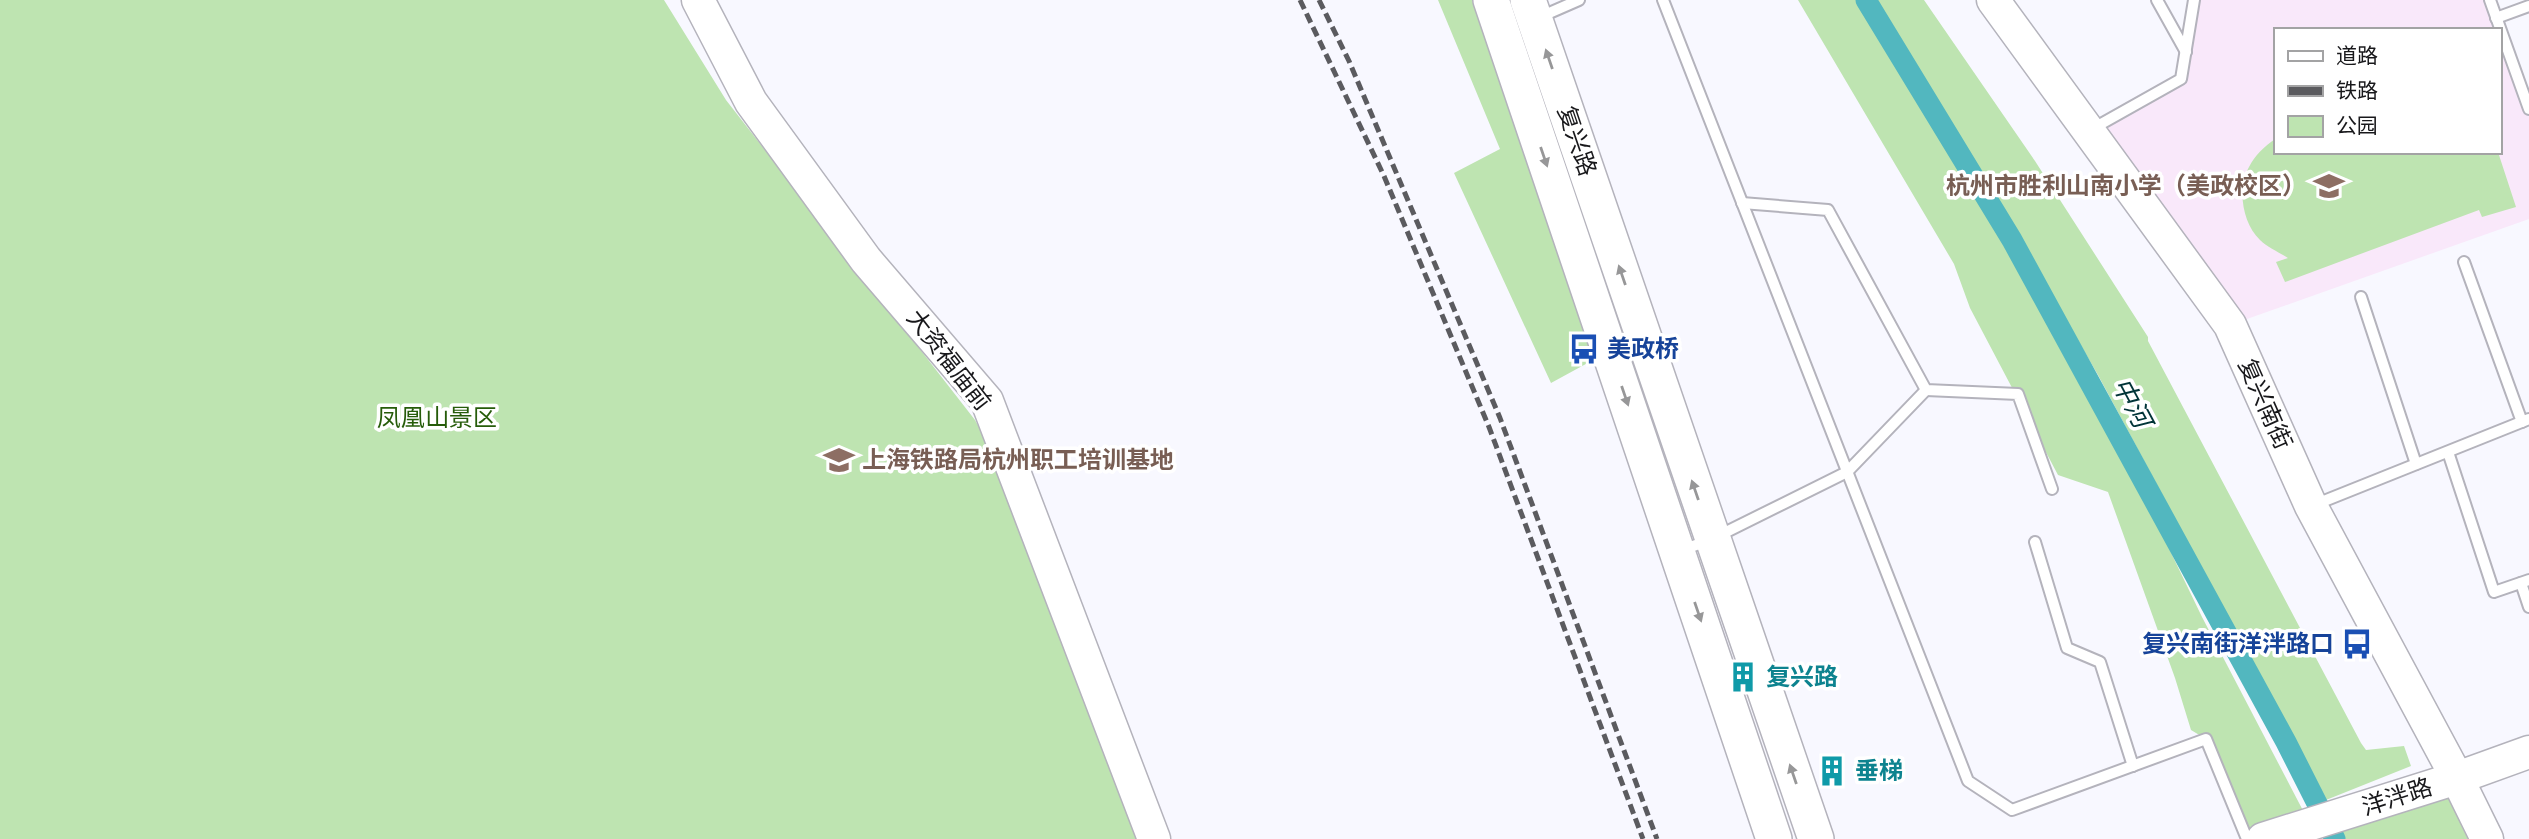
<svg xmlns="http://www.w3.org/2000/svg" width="2529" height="839" font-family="Signika,'Noto Sans SC',sans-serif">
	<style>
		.education { fill: #f9e8fa; fill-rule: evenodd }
		.green { fill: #bee4b1 }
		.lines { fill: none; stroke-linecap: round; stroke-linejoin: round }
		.canal { stroke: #52b7bf; stroke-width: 21 }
		.lane-casing { stroke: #b4b3bc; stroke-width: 14 }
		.secondary-casing { stroke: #b4b3bc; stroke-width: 35 }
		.primary-casing { stroke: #b4b3bc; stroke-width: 38 }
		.lane { stroke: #fff; stroke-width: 10 }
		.secondary { stroke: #fff; stroke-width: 32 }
		.primary { stroke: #fff; stroke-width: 35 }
		.rail { stroke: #5b5b5f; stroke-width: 5; stroke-dasharray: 10 5; stroke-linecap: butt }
		.oneway { fill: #979798 }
		.labels { text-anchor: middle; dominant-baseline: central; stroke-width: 7; stroke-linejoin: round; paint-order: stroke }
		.street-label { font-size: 24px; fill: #18181b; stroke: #fff }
		.education-label { font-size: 24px; font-weight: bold; fill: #785e54; stroke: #fff; text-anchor: end }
		.transit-label { font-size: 24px; font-weight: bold; fill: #164399; stroke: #fff; text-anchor: start }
		.park-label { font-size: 24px; fill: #265c0a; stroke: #fff }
		.culture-label { font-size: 24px; font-weight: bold; fill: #0d838f; stroke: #fff; text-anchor: start }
		.water-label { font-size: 26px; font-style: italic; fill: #013438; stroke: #fff }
	</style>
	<rect width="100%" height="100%" fill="#f8f8ff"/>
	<!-- education -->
	<path class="education" d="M 2194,0 L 2490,0 L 2529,109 L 2529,219 L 2230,325 L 2089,131 L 2181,79 ZM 2275,30 L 2499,30 L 2499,152 L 2275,152 Z"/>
	<!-- green -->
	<g class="green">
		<path d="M 0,0 L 664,0 L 726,100 L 975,420 L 1030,522 L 1162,839 L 0,839 Z"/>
		<path d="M 1438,0 L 1472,0 L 1595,359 L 1551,383 L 1454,173 L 1500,149 Z"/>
		<path d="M 1798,0 L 1866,0 L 1940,122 L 2082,368 L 2202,617 L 2310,824 L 2247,839 L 2206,739 L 2191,730 L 2175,678 L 2108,492 L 2058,475 L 1970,308 L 1954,264 Z"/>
		<path d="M 1876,0 L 1924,0 L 2035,161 L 2148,337 L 2148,341 L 2361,743 L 2366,750 L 2404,746 L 2411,766 L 2326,800 L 2098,375 L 1972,158 Z"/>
		<path d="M 2275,139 L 2275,152 L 2498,152 L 2516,207 L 2482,217 L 2479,210 L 2285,282 L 2276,262 L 2288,258 C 2279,252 2268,248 2260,240 C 2242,223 2237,188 2249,167 C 2255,155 2264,147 2275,139 Z"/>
		<path d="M 2446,793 L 2468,839 L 2344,839 L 2339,829 Z"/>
	</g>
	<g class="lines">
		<!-- canal -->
		<path class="canal" d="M 1866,0 L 2012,240 L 2286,742 L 2335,839"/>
		<!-- lane casing -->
		<g class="lane-casing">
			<g id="lane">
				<path d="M 1663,0 L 1968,781 L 2012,810 L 2206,739 L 2247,839"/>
				<path d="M 2157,0 L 2186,52"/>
				<path d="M 2490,0 L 2529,109"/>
				<path d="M 1540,17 L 1579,0"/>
				<path d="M 2496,18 L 2529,6"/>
				<path d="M 2092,129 L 2181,79 L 2194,0"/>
				<path d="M 1742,203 L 1828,210 L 1926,390 L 2018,394 L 2052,489"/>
				<path d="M 2464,262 L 2522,422"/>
				<path d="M 2361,297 L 2416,464"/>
				<path d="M 2448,452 L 2494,592 L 2529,580"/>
				<path d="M 2314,505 L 2529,419"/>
				<path d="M 2035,542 L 2067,648 L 2100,662 L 2133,766"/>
				<path d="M 1680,551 L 1712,539 L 1847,472 L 1926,390"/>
				<path d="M 2521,583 L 2529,607"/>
			</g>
		</g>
		<!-- secondary casing -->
		<g class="secondary-casing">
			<g id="secondary">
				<path d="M 698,0 L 751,102 L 866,260 L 987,401 L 1154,839"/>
				<path d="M 1993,0 L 2230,325 L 2311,506 L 2457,778 L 2487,839"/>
				<path d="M 2263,839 L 2457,778 L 2529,752"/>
			</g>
		</g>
		<!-- primary casing -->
		<g class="primary-casing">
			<g id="primary">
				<path d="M 1491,0 L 1774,839"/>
				<path d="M 1528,0 L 1816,839"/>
			</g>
		</g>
		<!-- lane -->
		<use href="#lane" class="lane"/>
		<!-- secondary -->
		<use href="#secondary" class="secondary"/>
		<!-- primary -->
		<use href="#primary" class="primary"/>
		<!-- rail -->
		<g class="rail">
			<path d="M 1300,0 L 1384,176 L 1489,427 L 1643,839"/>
			<path d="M 1319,0 L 1349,61 L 1500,418 L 1657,839"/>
		</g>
	</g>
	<!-- one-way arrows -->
	<defs><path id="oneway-solid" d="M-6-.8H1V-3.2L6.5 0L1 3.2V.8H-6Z" transform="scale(1.75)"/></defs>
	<g class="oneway">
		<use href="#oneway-solid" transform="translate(1549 59) rotate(-109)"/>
		<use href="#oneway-solid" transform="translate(1544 157) rotate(71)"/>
		<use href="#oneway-solid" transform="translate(1622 275) rotate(-109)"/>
		<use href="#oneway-solid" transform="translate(1625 396) rotate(71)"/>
		<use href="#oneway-solid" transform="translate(1695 490) rotate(-109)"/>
		<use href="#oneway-solid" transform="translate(1698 612) rotate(71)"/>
		<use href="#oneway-solid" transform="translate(1793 774) rotate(-109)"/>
	</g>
	<!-- icons -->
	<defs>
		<g id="school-bare" transform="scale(2.415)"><path d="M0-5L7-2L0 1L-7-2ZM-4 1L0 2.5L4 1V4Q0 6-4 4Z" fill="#8d6e63" stroke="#fff" stroke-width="2.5" paint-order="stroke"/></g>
		<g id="bus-bare" transform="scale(2.415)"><path d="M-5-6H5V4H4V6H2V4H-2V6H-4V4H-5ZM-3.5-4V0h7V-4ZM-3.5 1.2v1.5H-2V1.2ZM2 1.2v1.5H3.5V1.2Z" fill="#1a4fb4" stroke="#fff" stroke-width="2.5" paint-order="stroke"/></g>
		<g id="building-bare" transform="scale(2.415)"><path d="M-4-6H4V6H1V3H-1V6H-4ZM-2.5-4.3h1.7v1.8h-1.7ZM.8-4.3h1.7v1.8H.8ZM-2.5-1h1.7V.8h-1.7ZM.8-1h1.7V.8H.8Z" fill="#0f9aa8" stroke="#fff" stroke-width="2.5" paint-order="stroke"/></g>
	</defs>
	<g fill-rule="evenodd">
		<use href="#school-bare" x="2329" y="186"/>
		<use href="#bus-bare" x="1584" y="349"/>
		<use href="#school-bare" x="839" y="460"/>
		<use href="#bus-bare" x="2357" y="644"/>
		<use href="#building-bare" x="1743" y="677"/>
		<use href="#building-bare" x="1832" y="771"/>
	</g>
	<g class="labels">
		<!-- street labels -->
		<g class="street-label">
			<text transform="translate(1577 141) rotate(71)">复兴路</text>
			<text transform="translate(949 360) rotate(52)">大资福庙前</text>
			<text transform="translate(2265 404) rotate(66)">复兴南街</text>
			<text transform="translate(2397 797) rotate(-18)">洋泮路</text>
		</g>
		<!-- education labels -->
		<g class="education-label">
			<text x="2306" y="186">杭州市胜利山南小学（美政校区）</text>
			<text x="862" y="460" text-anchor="start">上海铁路局杭州职工培训基地</text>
		</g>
		<!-- transit labels -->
		<g class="transit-label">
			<text x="1607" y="349">美政桥</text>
			<text x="2334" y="644" text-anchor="end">复兴南街洋泮路口</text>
		</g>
		<!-- park labels -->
		<g class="park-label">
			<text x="437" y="418">凤凰山景区</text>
		</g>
		<!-- culture labels -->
		<g class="culture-label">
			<text x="1766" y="677">复兴路</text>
			<text x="1855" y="771">垂梯</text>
		</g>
		<!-- water labels -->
		<g class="water-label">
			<text transform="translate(2131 403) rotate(62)">中河</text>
		</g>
	</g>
	<!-- legend -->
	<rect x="2274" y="28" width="228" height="126" fill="#ffffff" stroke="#a3a3a4" stroke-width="2"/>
	<rect x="2288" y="51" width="35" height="10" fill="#ffffff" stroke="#a3a3a4" stroke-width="2"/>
	<text x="2336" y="63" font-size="21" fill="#18181b">道路</text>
	<rect x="2288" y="86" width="35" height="10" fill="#5b5b5f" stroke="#a3a3a4" stroke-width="2"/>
	<text x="2336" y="98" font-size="21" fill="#18181b">铁路</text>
	<rect x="2288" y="116" width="35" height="21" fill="#bee4b1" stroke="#a3a3a4" stroke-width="2"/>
	<text x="2336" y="133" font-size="21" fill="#18181b">公园</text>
</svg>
